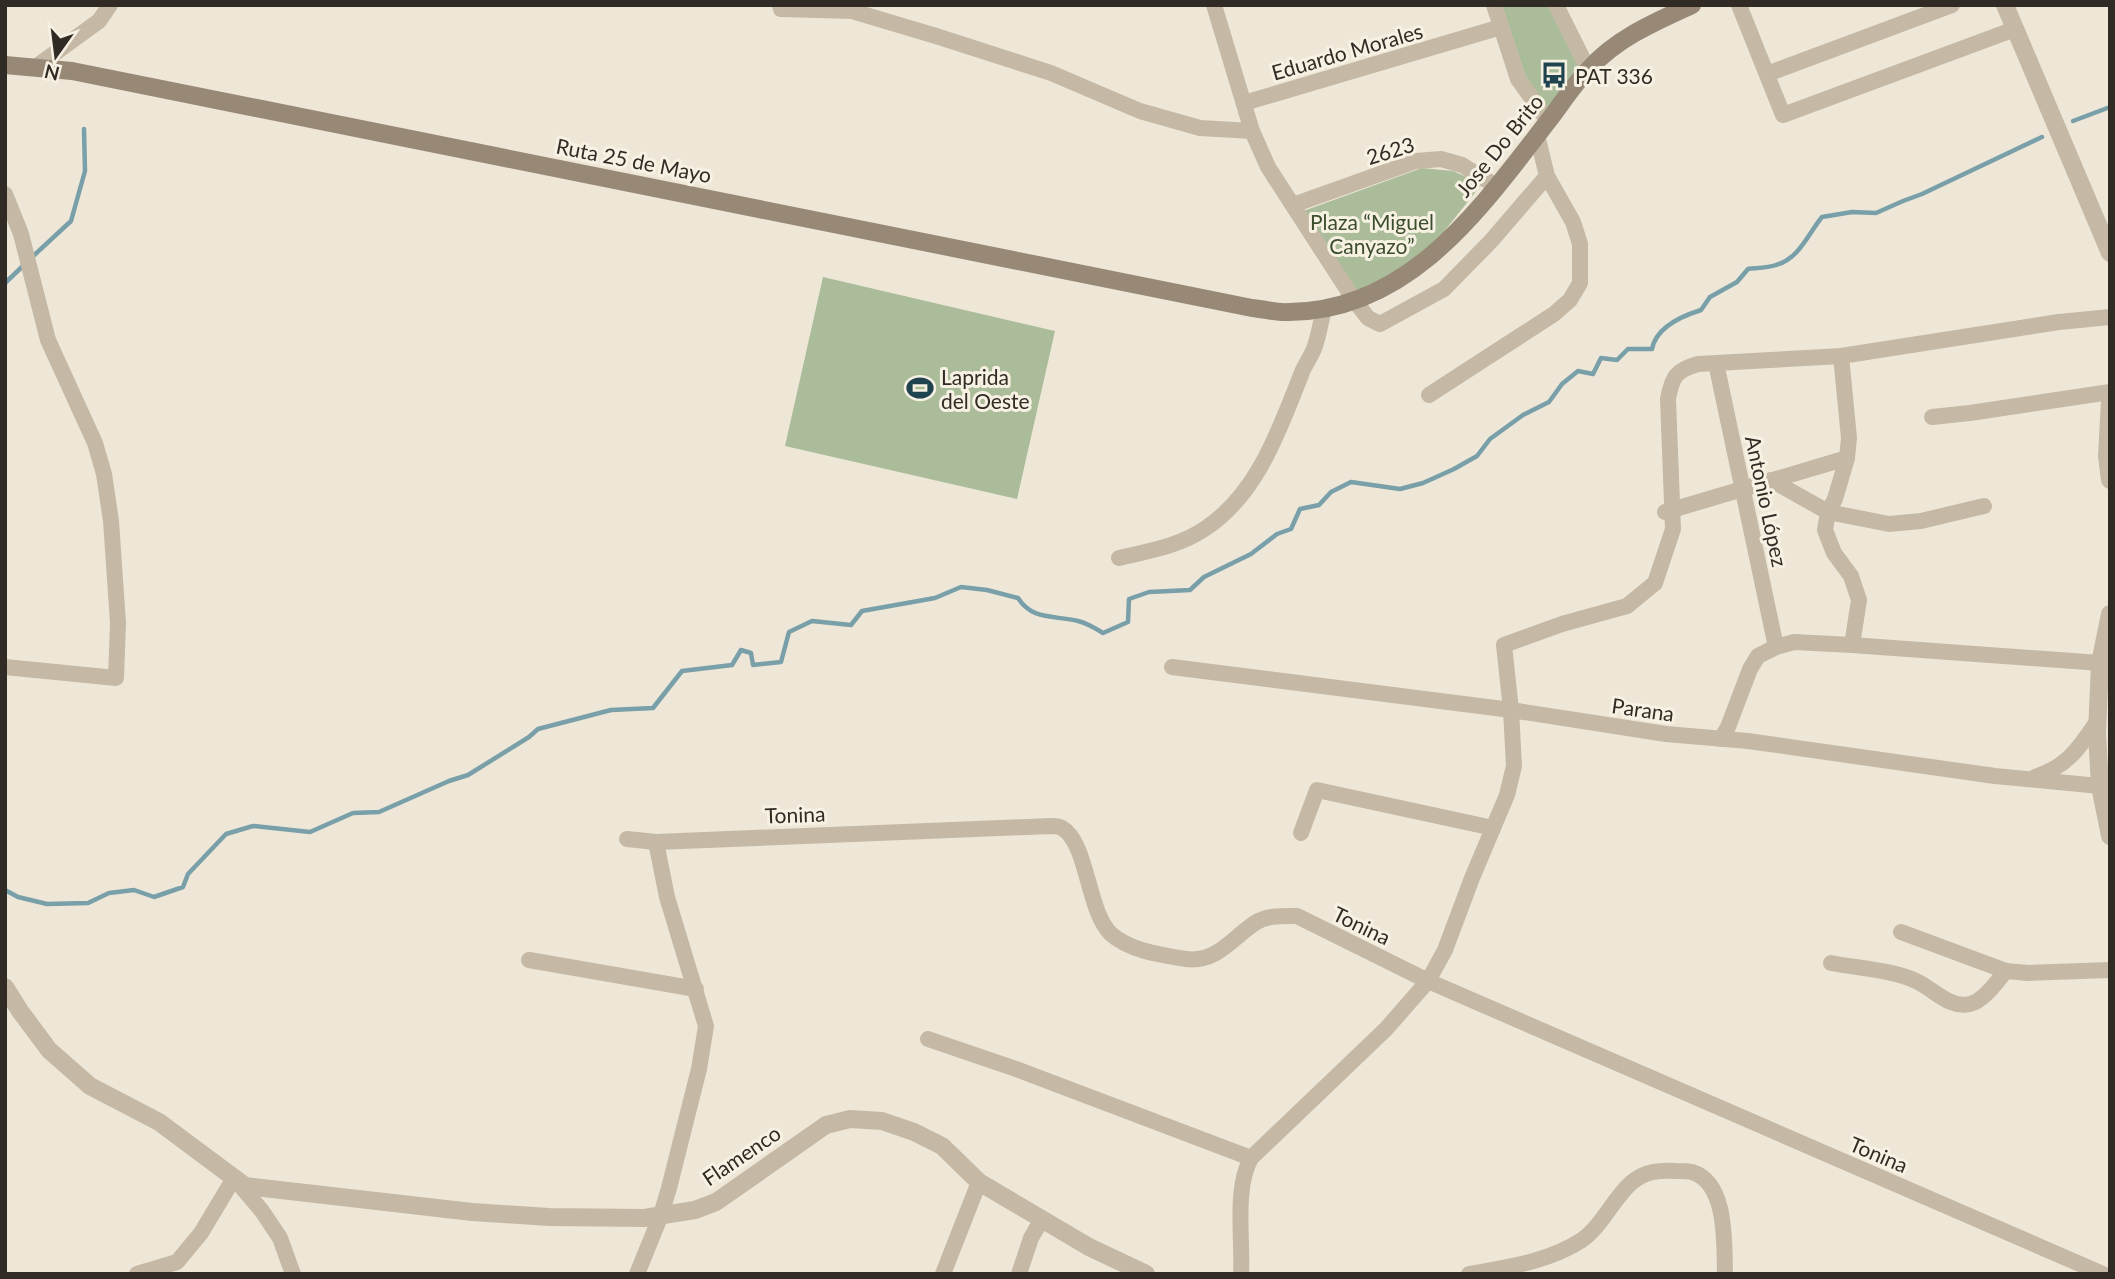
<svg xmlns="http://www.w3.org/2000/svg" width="2115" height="1279" font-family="Lato,sans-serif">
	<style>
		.green { fill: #aabc99 }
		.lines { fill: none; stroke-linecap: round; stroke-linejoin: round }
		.stream { stroke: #799fa9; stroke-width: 4.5 }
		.minor { stroke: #c5b9a5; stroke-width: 16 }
		.tertiary { stroke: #c5b9a5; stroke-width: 18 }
		.secondary { stroke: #988977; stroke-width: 18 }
		.labels { text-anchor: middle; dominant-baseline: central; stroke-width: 6; stroke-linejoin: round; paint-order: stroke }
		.street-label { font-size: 21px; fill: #312b26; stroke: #f7f1e3 }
		.poi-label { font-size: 21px; fill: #312b26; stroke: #f7f1e3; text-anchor: start }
		.park-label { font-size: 21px; fill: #3b4d2c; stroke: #f7f1e3 }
	</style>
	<rect width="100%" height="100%" fill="#eee7d8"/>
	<!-- green -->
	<g class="green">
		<path d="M 1502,5 L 1549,5 L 1580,64 L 1548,110 L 1525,75 Z"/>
		<path d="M 1422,168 L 1453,171 L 1482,184 L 1434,244 L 1389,277 L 1357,291 L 1298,213 Z"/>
		<path d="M 823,277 L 1055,331 L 1017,499 L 785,446 Z"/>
	</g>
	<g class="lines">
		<!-- stream -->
		<g class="stream">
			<path d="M 2073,121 L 2110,107"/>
			<path d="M 30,259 L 71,221 L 85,171 L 84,129"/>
			<path d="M 5,283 L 24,265"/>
			<path d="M 5,890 L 18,897 L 47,904 L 88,903 L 109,893 L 134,890 L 154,897 L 183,887 L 188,874 L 226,834 L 253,826 L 310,832 L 353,813 L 379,812 L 449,781 L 468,775 L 529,737 L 538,729 L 611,710 L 653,708 L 682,671 L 732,665 L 741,650 L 751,653 L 753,665 L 781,662 L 789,632 L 812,621 L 851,625 L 862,611 L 935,598 L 961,587 L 987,590 L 1018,598 C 1033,621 1054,615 1078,621 C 1087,623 1095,628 1103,633 L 1128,622 L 1129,599 L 1149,592 L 1190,590 L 1204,577 L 1251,554 L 1277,534 L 1291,529 L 1300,509 L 1319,505 L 1331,492 L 1351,482 L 1400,489 L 1423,483 L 1454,469 L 1477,456 L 1490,439 L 1523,415 L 1549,402 L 1562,384 L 1578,371 L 1593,374 L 1601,358 L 1617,360 L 1628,349 L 1652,349 C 1656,327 1682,316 1701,310 L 1710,297 L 1737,282 L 1748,269 C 1757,268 1768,268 1776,265 C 1799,259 1808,234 1822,217 L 1852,212 L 1876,213 L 1903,201 L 1922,194 L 2042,137"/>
		</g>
		<!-- minor -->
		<g class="minor">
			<path d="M 780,5 L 781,9 L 852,11 L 936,36 L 1051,73 L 1140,111 L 1200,128 L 1252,131"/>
			<path d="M 1214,5 L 1252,131 L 1268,167 L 1354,300 L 1368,318 L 1380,324 L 1444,289 L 1491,241 L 1547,176"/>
			<path d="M 1494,5 L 1518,79 L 1548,121"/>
			<path d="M 1556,5 L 1588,69"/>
			<path d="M 1739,5 L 1783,115 L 2015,29"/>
			<path d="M 37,66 L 99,21 L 110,5"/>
			<path d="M 1767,74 L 1952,5"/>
			<path d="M 1244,103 L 1501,27"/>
			<path d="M 5,194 L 21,234 L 48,340 L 95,443 L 104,474 L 111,521 L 118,623 L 116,678 L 5,667"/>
			<path d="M 1293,205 L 1416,161 L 1441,159 L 1462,165 L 1496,186"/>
			<path d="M 1841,356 L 1849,438 L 1847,458 L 1835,499 L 1828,512 L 1825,530 L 1834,553 L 1851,576 L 1859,600 L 1852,645"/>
			<path d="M 1716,363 L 1776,647"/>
			<path d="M 1429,395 L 1554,314 L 1570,300 L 1580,283 L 1580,244 L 1573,222 L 1547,176 L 1537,135"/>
			<path d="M 1932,417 L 1970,413 L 2110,392"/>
			<path d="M 1771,480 L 1828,512 L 1889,524 L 1921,521 L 1984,506"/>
			<path d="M 1665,512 L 1847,458"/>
			<path d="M 1119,558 C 1149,551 1180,546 1206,528 C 1258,493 1279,430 1301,375 C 1304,365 1312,356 1315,346 C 1319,334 1321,321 1324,309"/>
			<path d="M 1172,667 L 1511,710 L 1666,734 L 1748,741 L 1995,776 L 2110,787"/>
			<path d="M 1721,739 L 1728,727 L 1750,669 L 1758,656 L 1776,647 L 1794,642 L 1852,645 L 2100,663"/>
			<path d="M 2035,777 C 2068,766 2079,748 2098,720"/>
			<path d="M 1301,833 L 1317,790 L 1493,828"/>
			<path d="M 627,839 L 656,842 L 1051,826 C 1055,826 1059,826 1062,828 C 1088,843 1087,911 1111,934 C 1130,951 1162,955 1186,959 C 1217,963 1232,938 1255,923 C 1268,915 1282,916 1297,916 L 1428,981 L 2103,1274"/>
			<path d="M 1901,932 L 2006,971 L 2028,973 L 2110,970"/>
			<path d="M 529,960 L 696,989"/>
			<path d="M 1831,963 C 1857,968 1893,970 1916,981 C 1934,989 1949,1009 1970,1004 C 1984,1001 1997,981 2006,971"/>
			<path d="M 928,1039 L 1016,1069 L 1251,1158"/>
			<path d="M 137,1274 L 177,1262 L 201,1233 L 234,1178 L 262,1211 L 280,1238 L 293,1274"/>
			<path d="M 637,1274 L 661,1215 L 669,1188 L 699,1069 L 706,1026 L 667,897 L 656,842"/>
			<path d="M 943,1274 L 979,1182"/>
			<path d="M 1019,1274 L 1031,1238 L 1042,1219"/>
			<path d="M 1241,1274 C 1243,1239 1234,1189 1251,1158 L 1386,1029 L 1428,981 L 1445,950 L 1472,878 L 1507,795 L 1514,766 L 1511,710 L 1504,645 L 1562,624 L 1627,606 L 1655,583 L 1673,529 L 1668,399 C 1672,377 1676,370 1698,364 L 1841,356 L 2059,322 L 2110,317"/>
			<path d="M 1469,1274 C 1508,1267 1548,1262 1582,1240 C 1602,1226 1613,1199 1631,1183 C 1645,1171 1659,1170 1676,1171 C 1681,1171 1688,1171 1692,1172 C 1728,1183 1724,1245 1725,1274"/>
		</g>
		<!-- tertiary -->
		<g class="tertiary">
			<path d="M 2005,5 L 2110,253"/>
			<path d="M 2110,401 L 2107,456 L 2110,480"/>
			<path d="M 2110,614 L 2100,663 L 2097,733 L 2100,786 L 2110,836"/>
			<path d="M 5,987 L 20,1011 L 49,1050 L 90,1086 L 159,1122 L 245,1186 L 472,1212 L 549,1217 L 644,1218 L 695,1210 L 716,1202 L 826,1125 L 850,1119 L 882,1121 L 914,1132 L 942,1146 L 979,1182 L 1089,1247 L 1146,1274"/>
		</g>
		<!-- secondary -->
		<path class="secondary" d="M 5,65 L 72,71 L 1252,308 C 1264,309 1277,313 1289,312 C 1411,311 1482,206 1549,120 C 1562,103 1574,84 1589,69 C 1617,38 1655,22 1692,5"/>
	</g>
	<!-- icons -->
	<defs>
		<g id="bus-bare" transform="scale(2.1)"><path d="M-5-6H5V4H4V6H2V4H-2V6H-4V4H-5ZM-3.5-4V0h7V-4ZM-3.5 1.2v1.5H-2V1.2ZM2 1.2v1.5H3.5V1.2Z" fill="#1f444f" stroke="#f7f1e3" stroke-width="2.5" paint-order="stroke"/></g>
		<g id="stadium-bare" transform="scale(2.1)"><path d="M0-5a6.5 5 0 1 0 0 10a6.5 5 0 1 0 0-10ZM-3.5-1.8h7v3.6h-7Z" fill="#1f444f" stroke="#f7f1e3" stroke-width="2.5" paint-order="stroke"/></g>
	</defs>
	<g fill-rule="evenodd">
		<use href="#bus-bare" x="1554" y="75"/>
		<use href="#stadium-bare" x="920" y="388"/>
	</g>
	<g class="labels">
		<!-- street labels -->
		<g class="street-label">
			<text transform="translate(1347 51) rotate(-16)">Eduardo Morales</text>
			<text transform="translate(1499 145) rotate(-51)">Jose Do Brito</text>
			<text transform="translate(1390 150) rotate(-17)">2623</text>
			<text transform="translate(634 160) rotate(11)">Ruta 25 de Mayo</text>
			<text transform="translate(1767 501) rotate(78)">Antonio López</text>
			<text transform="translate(1643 709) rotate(8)">Parana</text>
			<text transform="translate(795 814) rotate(-2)">Tonina</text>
			<text transform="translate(1362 925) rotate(26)">Tonina</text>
			<text transform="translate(1879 1154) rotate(23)">Tonina</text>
			<text transform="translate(741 1155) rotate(-34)">Flamenco</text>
		</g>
		<!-- poi labels -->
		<g class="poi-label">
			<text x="1575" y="75">PAT 336</text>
			<text x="941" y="376">Laprida<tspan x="941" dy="24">del Oeste</tspan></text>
		</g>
		<!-- park labels -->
		<g class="park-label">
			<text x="1372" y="221">Plaza “Miguel<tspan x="1372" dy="24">Canyazo”</tspan></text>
		</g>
	</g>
	<!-- border -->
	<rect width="2115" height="1279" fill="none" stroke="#312b26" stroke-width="14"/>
	<!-- north arrow -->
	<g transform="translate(56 56) rotate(194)" stroke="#f7f1e3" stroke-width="5" paint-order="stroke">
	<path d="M0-5L12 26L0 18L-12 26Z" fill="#312b26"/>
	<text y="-10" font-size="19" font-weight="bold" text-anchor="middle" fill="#312b26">N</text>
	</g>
</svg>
